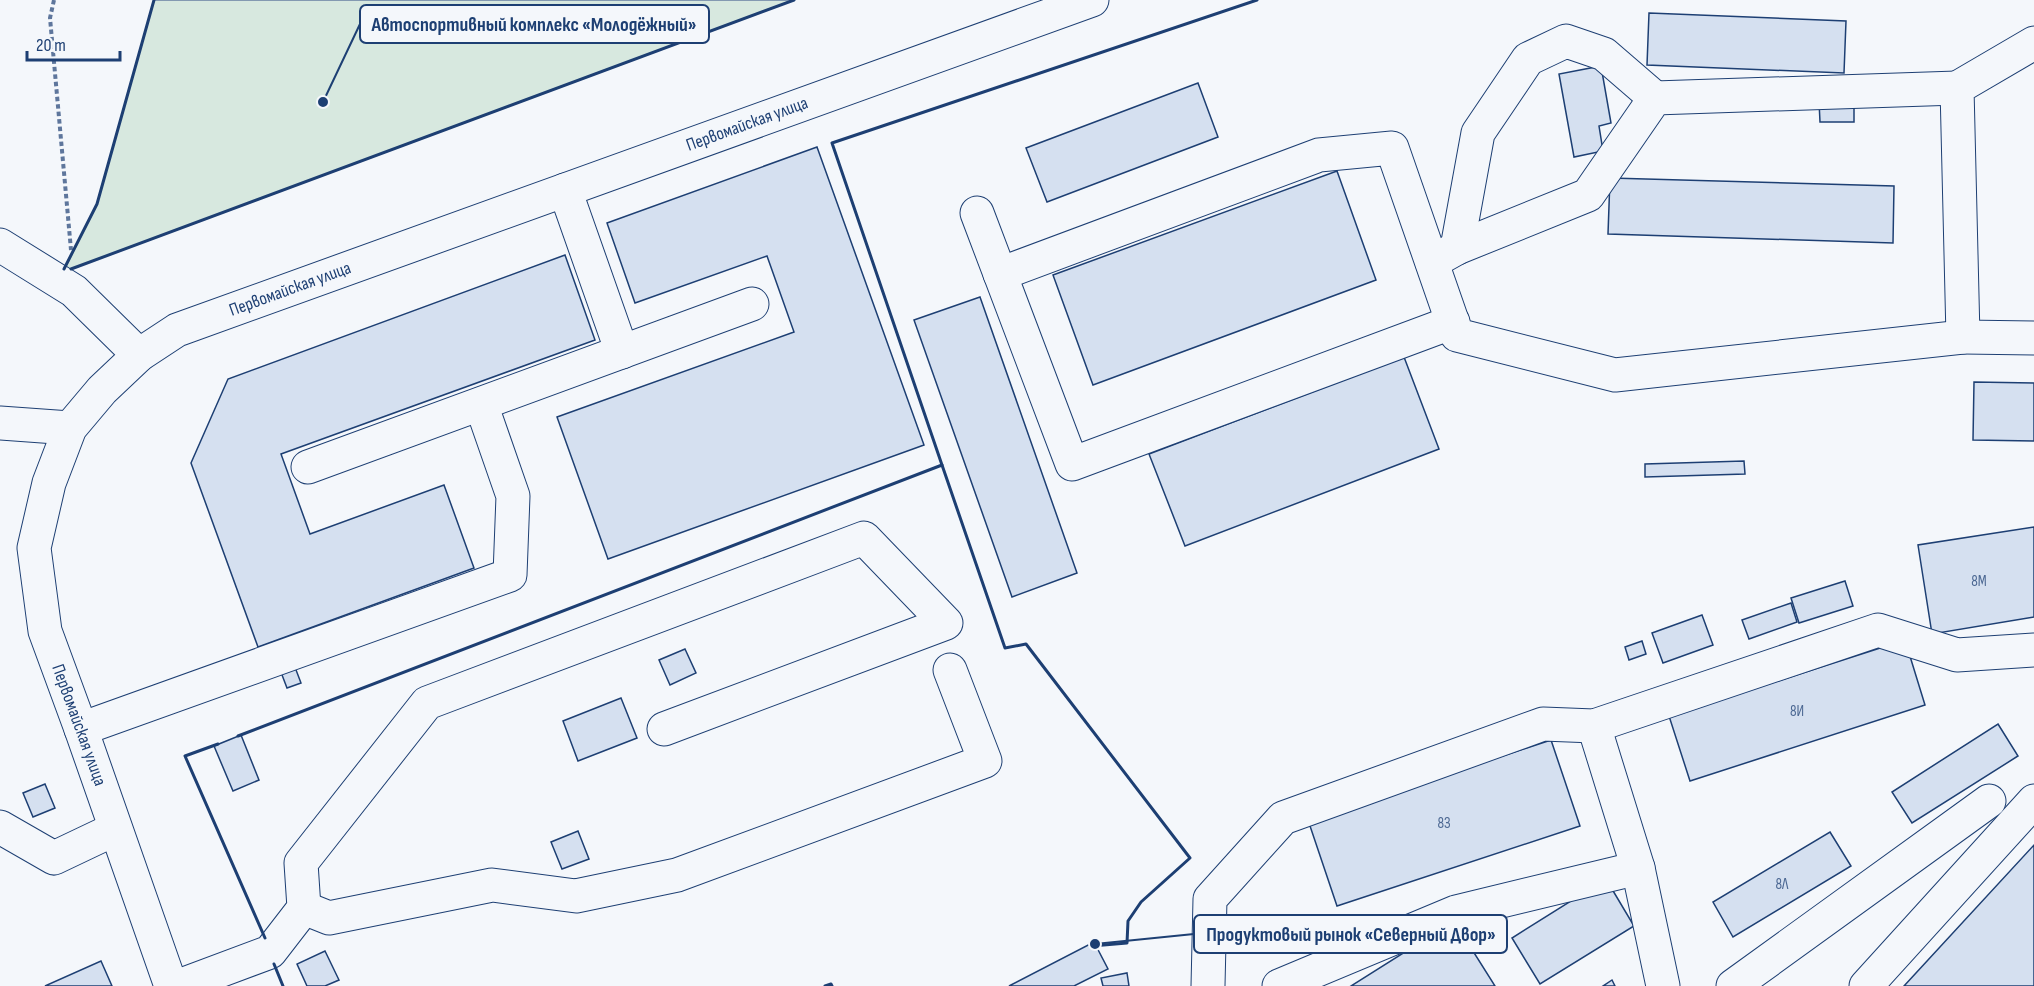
<svg xmlns="http://www.w3.org/2000/svg" width="2034" height="986" font-family="'Sofia Sans Condensed',sans-serif">
	<style>
		.pitch { fill: #d7e8df; stroke: #687fa3; stroke-width: 1.5 }
		.building { fill: #d5e0f0; stroke: #1d3f73; stroke-width: 1.5 }
		.lines { fill: none; stroke-linecap: round; stroke-linejoin: round }
		.minor-casing { stroke: #1d3f73; stroke-width: 35 }
		.path { stroke: #5e769c; stroke-width: 4; stroke-dasharray: 4.5 3; stroke-linecap: butt }
		.minor { stroke: #f4f7fb; stroke-width: 33 }
		.wall { stroke: #1d3f73; stroke-width: 3 }
		.labels { text-anchor: middle; dominant-baseline: central; stroke-width: 4.5; stroke-linejoin: round; paint-order: stroke }
		.number-label { font-size: 15px; fill: #4b6792 }
		.street-label { font-size: 18px; fill: #1d3f73; stroke: #f4f7fb }
		.leader { fill: none; stroke: #1d3f73; stroke-width: 2 }
		.callout-dot { fill: #1d3f73; stroke: #f4f7fb; stroke-width: 2 }
		.callout { fill: #f4f7fb; stroke: #1d3f73; stroke-width: 2 }
		.callout-label { font-size: 20px; text-anchor: middle; font-weight: bold; fill: #1d3f73 }
	</style>
	<rect width="100%" height="100%" fill="#f4f7fb"/>
	<!-- pitch -->
	<path class="pitch" d="M 154,0 L 794,0 L 63,272 L 97,204 Z"/>
	<!-- building -->
	<g class="building">
		<path d="M 1649,13 L 1846,21 L 1844,73 L 1647,65 Z"/>
		<path d="M 1601,66 L 1611,123 L 1599,126 L 1603,151 L 1574,157 L 1559,74 Z"/>
		<path d="M 1198,83 L 1218,137 L 1047,202 L 1026,148 Z"/>
		<path d="M 1854,100 L 1854,122 L 1820,122 L 1819,101 Z"/>
		<path d="M 817,147 L 924,445 L 608,559 L 557,417 L 794,332 L 767,256 L 635,303 L 607,223 Z"/>
		<path d="M 1337,171 L 1376,280 L 1093,385 L 1053,275 Z"/>
		<path d="M 1610,178 L 1894,186 L 1893,243 L 1608,234 Z"/>
		<path d="M 565,255 L 595,340 L 281,454 L 310,534 L 444,485 L 474,568 L 258,647 L 191,463 L 228,379 Z"/>
		<path d="M 980,297 L 1077,573 L 1012,597 L 914,320 Z"/>
		<path d="M 1404,357 L 1439,449 L 1185,546 L 1149,454 Z"/>
		<path d="M 1974,382 L 2034,383 L 2034,441 L 1973,440 Z"/>
		<path d="M 1744,461 L 1745,474 L 1645,477 L 1645,464 Z"/>
		<path d="M 2034,527 L 2034,617 L 1932,634 L 1918,545 Z"/>
		<path d="M 1845,581 L 1853,606 L 1799,623 L 1791,598 Z"/>
		<path d="M 1791,603 L 1797,622 L 1749,639 L 1742,620 Z"/>
		<path d="M 1702,615 L 1713,645 L 1663,663 L 1652,633 Z"/>
		<path d="M 1905,640 L 1925,705 L 1690,781 L 1669,716 Z"/>
		<path d="M 1642,641 L 1646,654 L 1629,660 L 1625,647 Z"/>
		<path d="M 685,649 L 696,673 L 670,685 L 659,660 Z"/>
		<path d="M 293,662 L 301,683 L 287,688 L 279,667 Z"/>
		<path d="M 621,698 L 637,738 L 578,761 L 563,721 Z"/>
		<path d="M 1998,724 L 2018,756 L 1912,823 L 1892,792 Z"/>
		<path d="M 241,735 L 259,780 L 233,791 L 214,746 Z"/>
		<path d="M 1551,740 L 1580,826 L 1337,906 L 1308,820 Z"/>
		<path d="M 45,784 L 55,808 L 33,817 L 23,793 Z"/>
		<path d="M 578,831 L 589,859 L 562,869 L 551,842 Z"/>
		<path d="M 1830,832 L 1851,866 L 1733,937 L 1713,902 Z"/>
		<path d="M 2034,845 L 2034,986 L 1904,986 Z"/>
		<path d="M 1606,879 L 1634,926 L 1540,984 L 1512,938 Z"/>
		<path d="M 1454,921 L 1495,986 L 1351,986 Z"/>
		<path d="M 1094,942 L 1108,969 L 1074,986 L 1009,986 Z"/>
		<path d="M 325,951 L 339,980 L 325,986 L 307,986 L 297,964 Z"/>
		<path d="M 101,961 L 112,986 L 45,986 Z"/>
		<path d="M 1127,973 L 1129,986 L 1103,986 L 1101,978 Z"/>
		<path d="M 1612,980 L 1615,986 L 1603,986 Z"/>
	</g>
	<g class="lines">
		<!-- minor casing -->
		<g class="minor-casing">
			<g id="minor">
				<path d="M 565,190 L 622,352"/>
				<path d="M 977,213 L 1072,464 L 1453,322"/>
				<path d="M 0,245 L 74,291 L 139,355"/>
				<path d="M 1457,248 L 1478,133 L 1528,59 L 1566,41 L 1604,54 L 1655,98"/>
				<path d="M 1432,262 L 1457,248 L 1588,195 L 1655,98 L 1957,88"/>
				<path d="M 1000,274 L 1319,155 L 1392,148 L 1457,335 L 1615,375 L 1963,337 L 1957,88 L 2034,43"/>
				<path d="M 1963,337 L 2034,338"/>
				<path d="M 0,423 L 70,428"/>
				<path d="M 308,467 L 752,304"/>
				<path d="M 1594,726 L 1638,868 L 1663,986"/>
				<path d="M 81,729 L 510,575 L 513,496 L 481,404"/>
				<path d="M 0,827 L 54,858 L 115,829"/>
				<path d="M 304,908 L 329,918 L 492,885 L 576,896 L 677,875 L 985,761 L 950,670"/>
				<path d="M 171,986 L 81,729 L 45,631 L 34,548 L 49,483 L 70,428 L 102,390 L 139,355 L 177,330 L 1092,0"/>
				<path d="M 179,986 L 270,952 L 304,908 L 301,863 L 427,703 L 864,538 L 946,623 L 664,729"/>
				<path d="M 1208,986 L 1210,899 L 1283,818 L 1543,724 L 1594,726 L 1878,630 L 1957,655 L 2034,650"/>
				<path d="M 1279,986 L 1456,912 L 1638,868"/>
				<path d="M 1733,986 L 1989,801"/>
				<path d="M 1866,986 L 2034,801"/>
			</g>
		</g>
		<!-- path -->
		<path class="path" d="M 54,0 L 50,18 L 71,250"/>
		<!-- minor -->
		<use href="#minor" class="minor"/>
		<!-- wall -->
		<g class="wall">
			<path d="M 64,269 L 97,204 L 154,0"/>
			<path d="M 71,269 L 794,0"/>
			<path d="M 942,465 L 832,143 L 1257,0"/>
			<path d="M 238,736 L 942,465 L 1005,648 L 1026,644 L 1190,858 L 1141,902 L 1128,921 L 1127,943 L 1092,946"/>
			<path d="M 218,744 L 185,756 L 265,938"/>
			<path d="M 274,964 L 283,986"/>
			<path d="M 825,986 L 831,984 L 832,986"/>
		</g>
	</g>
	<g class="labels">
		<!-- number labels -->
		<g class="number-label">
			<text x="1979" y="581">8М</text>
			<text x="1797" y="711">8И</text>
			<text x="1444" y="823">8З</text>
			<text x="1782" y="884">8Л</text>
		</g>
		<!-- street labels -->
		<g class="street-label">
			<text transform="translate(747 124) rotate(-20)">Первомайская улица</text>
			<text transform="translate(290 289) rotate(-20)">Первомайская улица</text>
			<text transform="translate(79 725) rotate(70)">Первомайская улица</text>
		</g>
	</g>
	<!-- callouts -->
	<path class="leader" d="M323 102L360 24M1095 944L1194 934"/>
	<g class="callout-dot">
		<circle cx="323" cy="102" r="6"/>
		<circle cx="1095" cy="944" r="6"/>
	</g>
	<g class="callout">
		<rect x="360" y="5" width="349" height="38" rx="6"/>
		<rect x="1194" y="915" width="313" height="38" rx="6"/>
	</g>
	<g class="callout-label">
		<text x="534" y="31">Автоспортивный комплекс «Молодёжный»</text>
		<text x="1351" y="941">Продуктовый рынок «Северный Двор»</text>
	</g>
	<!-- scale -->
	<path d="M27 51v9h93v-9" fill="none" stroke="#1d3f73" stroke-width="3"/>
	<text x="36" y="51" font-size="18" fill="#1d3f73" stroke="#f4f7fb" stroke-width="4.5" paint-order="stroke">20 m</text>
</svg>
